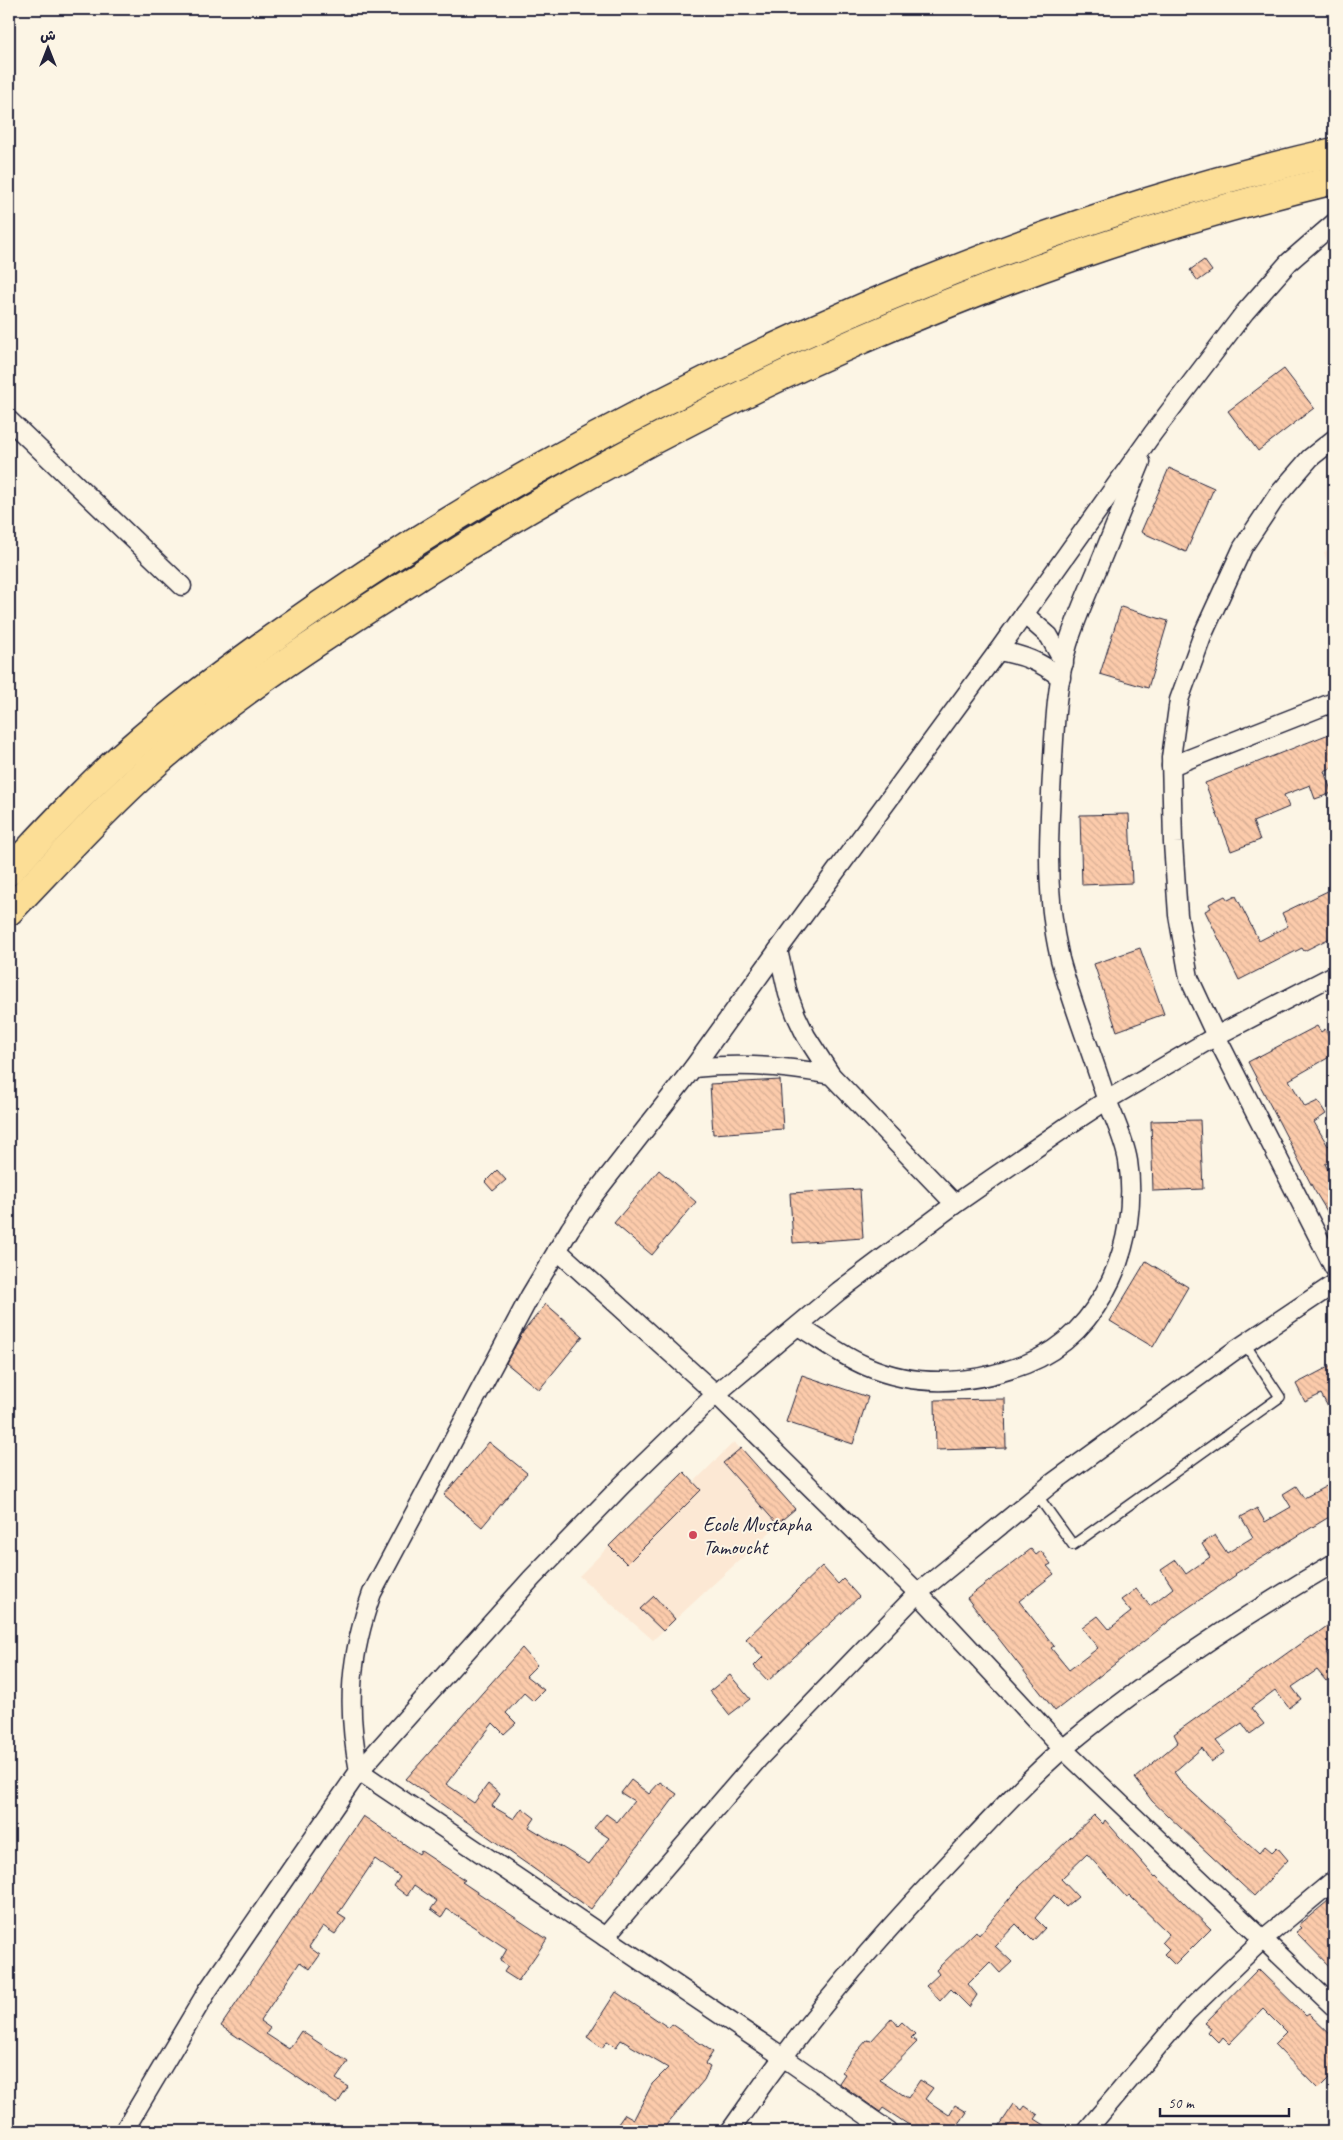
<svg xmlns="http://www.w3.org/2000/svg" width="1343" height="2140" font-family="Caveat,'Playpen Sans Arabic',sans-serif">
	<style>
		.built { fill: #fce8d4 }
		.building { fill: url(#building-back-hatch); stroke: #22223b }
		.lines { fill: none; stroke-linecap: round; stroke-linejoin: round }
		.service-casing { stroke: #22223b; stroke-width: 12 }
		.minor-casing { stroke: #22223b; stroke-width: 21 }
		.trunk-casing { stroke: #22223b; stroke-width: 31 }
		.service { stroke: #fcf5e5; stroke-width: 9 }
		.minor { stroke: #fcf5e5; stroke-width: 18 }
		.trunk { stroke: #fcde96; stroke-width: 28 }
		.poi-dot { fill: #d1495b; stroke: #fcf5e5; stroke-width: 2 }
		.labels { text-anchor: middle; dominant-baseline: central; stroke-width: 4; stroke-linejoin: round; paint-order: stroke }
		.poi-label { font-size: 20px; fill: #22223b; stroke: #fcf5e5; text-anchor: start }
	</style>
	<defs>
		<pattern id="building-back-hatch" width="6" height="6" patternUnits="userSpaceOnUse" patternTransform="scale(1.25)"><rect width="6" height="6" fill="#fccbab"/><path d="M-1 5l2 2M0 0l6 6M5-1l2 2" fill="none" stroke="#d8ae94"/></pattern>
	</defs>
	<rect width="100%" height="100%" fill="#fcf5e5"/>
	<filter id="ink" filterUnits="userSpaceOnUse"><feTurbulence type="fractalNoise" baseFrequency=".02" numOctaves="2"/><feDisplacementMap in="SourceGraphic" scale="10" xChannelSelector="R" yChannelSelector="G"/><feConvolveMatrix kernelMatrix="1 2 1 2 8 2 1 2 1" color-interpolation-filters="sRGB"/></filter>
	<g filter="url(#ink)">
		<!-- built -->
		<g class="built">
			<path d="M 1334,548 L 1334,580 L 1324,552 Z"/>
			<path d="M 734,1442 L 795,1509 L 653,1640 L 579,1576 L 684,1472 L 694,1482 Z"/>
		</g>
		<!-- building -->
		<g class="building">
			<path d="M 1204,260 L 1212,271 L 1198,281 L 1190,270 Z"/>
			<path d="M 1284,369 L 1314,408 L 1258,451 L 1228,411 Z"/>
			<path d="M 1169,468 L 1214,488 L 1186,552 L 1141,532 Z"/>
			<path d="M 1121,607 L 1168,621 L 1148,688 L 1100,674 Z"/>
			<path d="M 1334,732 L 1334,767 L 1324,771 L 1332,793 L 1315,799 L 1310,785 L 1284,795 L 1289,807 L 1253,822 L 1260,840 L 1231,851 L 1205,783 Z"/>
			<path d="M 1129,814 L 1132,883 L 1082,885 L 1080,815 Z"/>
			<path d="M 1334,888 L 1334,936 L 1304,951 L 1302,948 L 1239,980 L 1205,911 L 1211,908 L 1209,904 L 1225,896 L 1228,900 L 1236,896 L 1259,941 L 1288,926 L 1282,913 Z"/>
			<path d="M 1140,948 L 1164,1014 L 1117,1031 L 1094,964 Z"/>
			<path d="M 1317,1026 L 1321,1032 L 1325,1029 L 1333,1045 L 1329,1047 L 1333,1055 L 1289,1080 L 1305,1107 L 1318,1101 L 1326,1114 L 1314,1122 L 1328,1146 L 1334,1141 L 1334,1160 L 1325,1164 L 1334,1181 L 1334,1223 L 1313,1188 L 1248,1062 Z"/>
			<path d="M 780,1080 L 783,1129 L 713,1134 L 710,1084 Z"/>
			<path d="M 1200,1120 L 1203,1189 L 1153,1191 L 1151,1121 Z"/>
			<path d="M 497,1170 L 506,1180 L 493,1191 L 485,1182 Z"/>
			<path d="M 659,1170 L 696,1202 L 652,1255 L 614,1223 Z"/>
			<path d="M 860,1189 L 863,1238 L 793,1243 L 790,1193 Z"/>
			<path d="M 1146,1261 L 1188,1287 L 1153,1347 L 1110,1321 Z"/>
			<path d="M 546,1304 L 583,1336 L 539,1390 L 506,1363 L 523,1332 Z"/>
			<path d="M 1334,1364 L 1334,1418 L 1321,1394 L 1305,1402 L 1296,1384 Z"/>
			<path d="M 802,1375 L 868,1397 L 853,1444 L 786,1422 Z"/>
			<path d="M 1005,1399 L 1006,1448 L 936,1450 L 935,1400 Z"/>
			<path d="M 489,1442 L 527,1473 L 482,1527 L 444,1495 Z"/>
			<path d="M 741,1448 L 795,1509 L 777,1524 L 723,1463 Z"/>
			<path d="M 684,1472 L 701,1490 L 627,1564 L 609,1546 Z"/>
			<path d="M 1334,1482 L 1334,1514 L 1235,1574 L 1236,1575 L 1176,1616 L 1055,1711 L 967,1598 L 1031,1549 L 1036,1555 L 1041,1551 L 1051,1564 L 1047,1566 L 1054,1574 L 1019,1601 L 1054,1646 L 1051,1648 L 1069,1670 L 1098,1648 L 1082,1628 L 1098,1616 L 1109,1629 L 1131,1612 L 1121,1600 L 1136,1589 L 1150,1606 L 1173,1588 L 1161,1570 L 1176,1560 L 1186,1574 L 1210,1557 L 1202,1544 L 1215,1535 L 1227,1553 L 1253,1537 L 1241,1517 L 1257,1508 L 1265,1522 L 1291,1507 L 1283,1494 L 1296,1486 L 1304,1498 Z"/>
			<path d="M 822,1566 L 838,1584 L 843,1579 L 859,1597 L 768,1681 L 754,1666 L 763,1657 L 746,1639 Z"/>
			<path d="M 654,1596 L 675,1619 L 663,1631 L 640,1609 Z"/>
			<path d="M 1334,1621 L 1334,1648 L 1326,1653 L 1334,1664 L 1334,1676 L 1326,1681 L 1317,1670 L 1292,1687 L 1301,1699 L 1289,1708 L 1275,1690 L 1251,1708 L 1264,1724 L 1250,1734 L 1242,1723 L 1216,1741 L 1225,1752 L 1211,1762 L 1202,1748 L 1174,1772 L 1182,1783 L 1259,1853 L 1265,1846 L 1272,1852 L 1277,1847 L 1288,1860 L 1254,1896 L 1152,1801 L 1135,1778 L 1178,1742 L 1174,1734 L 1311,1636 L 1312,1637 Z"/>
			<path d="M 522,1648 L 537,1665 L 526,1676 L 544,1690 L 533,1701 L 524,1693 L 506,1713 L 516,1723 L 504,1734 L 493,1723 L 446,1784 L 474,1803 L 488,1784 L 500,1794 L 492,1806 L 514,1819 L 522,1808 L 535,1818 L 529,1827 L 589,1864 L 609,1838 L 594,1828 L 606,1814 L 617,1822 L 634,1801 L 621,1793 L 631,1780 L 649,1794 L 660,1782 L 677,1794 L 591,1909 L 406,1779 Z"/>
			<path d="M 730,1675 L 750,1699 L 729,1715 L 710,1691 Z"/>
			<path d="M 1094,1815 L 1103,1824 L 1105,1820 L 1155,1877 L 1156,1876 L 1211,1929 L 1175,1965 L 1164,1954 L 1169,1949 L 1162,1942 L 1169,1934 L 1129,1895 L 1127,1898 L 1087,1854 L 1061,1879 L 1078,1897 L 1066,1907 L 1054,1895 L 1035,1918 L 1045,1928 L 1033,1941 L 1016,1924 L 995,1946 L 1012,1962 L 1000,1973 L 990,1962 L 968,1984 L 977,1995 L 969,2007 L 951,1989 L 940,2001 L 926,1986 L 939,1974 L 936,1970 L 976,1931 L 979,1935 L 1019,1887 Z"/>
			<path d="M 363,1816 L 419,1854 L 421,1851 L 465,1880 L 462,1882 L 547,1939 L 518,1981 L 504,1972 L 508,1966 L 500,1961 L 507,1949 L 447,1909 L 442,1917 L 431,1909 L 437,1901 L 414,1885 L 407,1896 L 394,1886 L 400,1877 L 375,1859 L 338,1914 L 346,1919 L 335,1934 L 323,1926 L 309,1947 L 320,1955 L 310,1969 L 300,1962 L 260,2021 L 270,2028 L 266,2034 L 289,2049 L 301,2031 L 348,2062 L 336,2079 L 348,2087 L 337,2104 L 221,2026 Z"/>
			<path d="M 1334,1896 L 1334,1971 L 1296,1932 L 1302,1928 L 1299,1925 Z"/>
			<path d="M 1258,1969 L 1306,2016 L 1309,2014 L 1334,2038 L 1334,2073 L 1318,2089 L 1274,2044 L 1286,2032 L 1263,2009 L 1229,2044 L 1223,2038 L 1219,2043 L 1208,2032 L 1211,2028 L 1205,2023 Z"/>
			<path d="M 616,1992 L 669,2028 L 672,2024 L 713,2052 L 705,2064 L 710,2067 L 704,2080 L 661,2131 L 613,2131 L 625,2114 L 634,2119 L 652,2084 L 668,2068 L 621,2040 L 616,2047 L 607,2041 L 602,2048 L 587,2037 Z"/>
			<path d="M 892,2018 L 898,2026 L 902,2022 L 915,2034 L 911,2038 L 917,2042 L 880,2080 L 908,2098 L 920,2080 L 933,2088 L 925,2099 L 949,2115 L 955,2105 L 967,2112 L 954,2131 L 918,2131 L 883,2108 L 880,2112 L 839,2083 L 845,2074 L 842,2072 L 851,2058 L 867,2040 L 871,2041 Z"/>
			<path d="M 1014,2104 L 1022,2110 L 1025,2106 L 1038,2115 L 1035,2119 L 1054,2131 L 996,2131 Z"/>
		</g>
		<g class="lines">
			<!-- service casing -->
			<g class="service-casing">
				<path id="service" d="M 1037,1495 L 1073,1545 L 1280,1397 L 1245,1344"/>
			</g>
			<!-- minor casing -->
			<g class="minor-casing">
				<g id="minor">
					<path d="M 9,420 L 182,586"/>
					<path d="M 1334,439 L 1310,458 L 1277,496 L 1243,547 L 1203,634 L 1179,700 L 1171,758 L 1173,843 L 1178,915 L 1189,978 L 1216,1036 L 1334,1268"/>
					<path d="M 1024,614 L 1049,636 L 1064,663"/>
					<path d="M 998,651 C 1024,655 1041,662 1061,678"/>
					<path d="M 1171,766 L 1334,702"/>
					<path d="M 778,950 L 788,994 L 796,1015 L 806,1036 L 831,1075 L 955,1204"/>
					<path d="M 693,1068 C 740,1063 784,1066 831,1075"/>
					<path d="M 557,1250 L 716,1394 L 918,1593 L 1063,1749 L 1334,2007"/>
					<path d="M 798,1326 C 820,1339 842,1356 866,1366 C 919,1389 973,1384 1026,1364 C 1104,1333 1140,1240 1128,1161 C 1124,1137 1112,1115 1104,1092 C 1090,1048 1072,1004 1060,959 C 1052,925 1049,890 1049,856 C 1049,823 1051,791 1053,758 C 1055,720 1057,681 1068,644 C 1076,618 1087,594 1097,570 C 1112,534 1126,498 1141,462"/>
					<path d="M 605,1937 L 759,1758 L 918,1593 L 1051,1484 L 1234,1351 L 1334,1284"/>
					<path d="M 124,2131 L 208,1990 L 359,1771 L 532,1578 L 622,1485 L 716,1394 L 839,1291 L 955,1204 L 1069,1125 L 1107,1100 L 1216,1036 L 1334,975"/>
					<path d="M 730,2131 C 748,2106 765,2080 784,2056 C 838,1984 898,1917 960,1852 C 993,1817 1027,1780 1064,1748 C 1148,1678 1240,1618 1334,1563"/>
					<path d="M 889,2131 L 783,2057 L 359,1771 C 346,1706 350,1655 372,1593 L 530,1296 L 570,1229 L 593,1196 L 693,1068 L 778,950 L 998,651 L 1153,433 L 1245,312 L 1289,262 L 1334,223"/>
					<path d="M 1086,2131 L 1187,2012 L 1263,1939 L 1334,1880"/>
				</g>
			</g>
			<!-- trunk casing -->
			<g class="trunk-casing">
				<g id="trunk">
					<path d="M 9,871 C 48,830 86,788 128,751 C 174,710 223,674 273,638 C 359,577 447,520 538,469 C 788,329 1055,215 1334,152"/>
					<path d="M 9,911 C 55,863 100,813 149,769 C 231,695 326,635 419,576 C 700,397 1009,258 1334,180"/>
				</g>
			</g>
			<!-- service -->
			<use href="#service" class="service"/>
			<!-- minor -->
			<use href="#minor" class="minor"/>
			<!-- trunk -->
			<use href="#trunk" class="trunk"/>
		</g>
	</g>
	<!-- markers -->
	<circle class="poi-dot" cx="693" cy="1535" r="5"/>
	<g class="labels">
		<!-- poi labels -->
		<g class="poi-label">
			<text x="703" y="1524">Ecole Mustapha<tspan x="703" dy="23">Tamoucht</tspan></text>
		</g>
	</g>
	<!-- margin -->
	<rect width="1343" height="2140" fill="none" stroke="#fcf5e5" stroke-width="30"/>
	<rect x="15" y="15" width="1313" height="2110" fill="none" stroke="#22223b" stroke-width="2" filter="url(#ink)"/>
	<!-- north arrow -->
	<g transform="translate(48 48)" stroke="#fcf5e5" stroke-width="4" paint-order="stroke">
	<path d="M0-4L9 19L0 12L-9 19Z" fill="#22223b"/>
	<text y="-8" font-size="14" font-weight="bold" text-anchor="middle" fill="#22223b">ش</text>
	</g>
	<!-- scale -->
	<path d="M1160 2108v8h129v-8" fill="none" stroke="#22223b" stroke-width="2.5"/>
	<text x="1168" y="2108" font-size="15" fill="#22223b" stroke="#fcf5e5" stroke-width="4" paint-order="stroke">50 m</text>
</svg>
